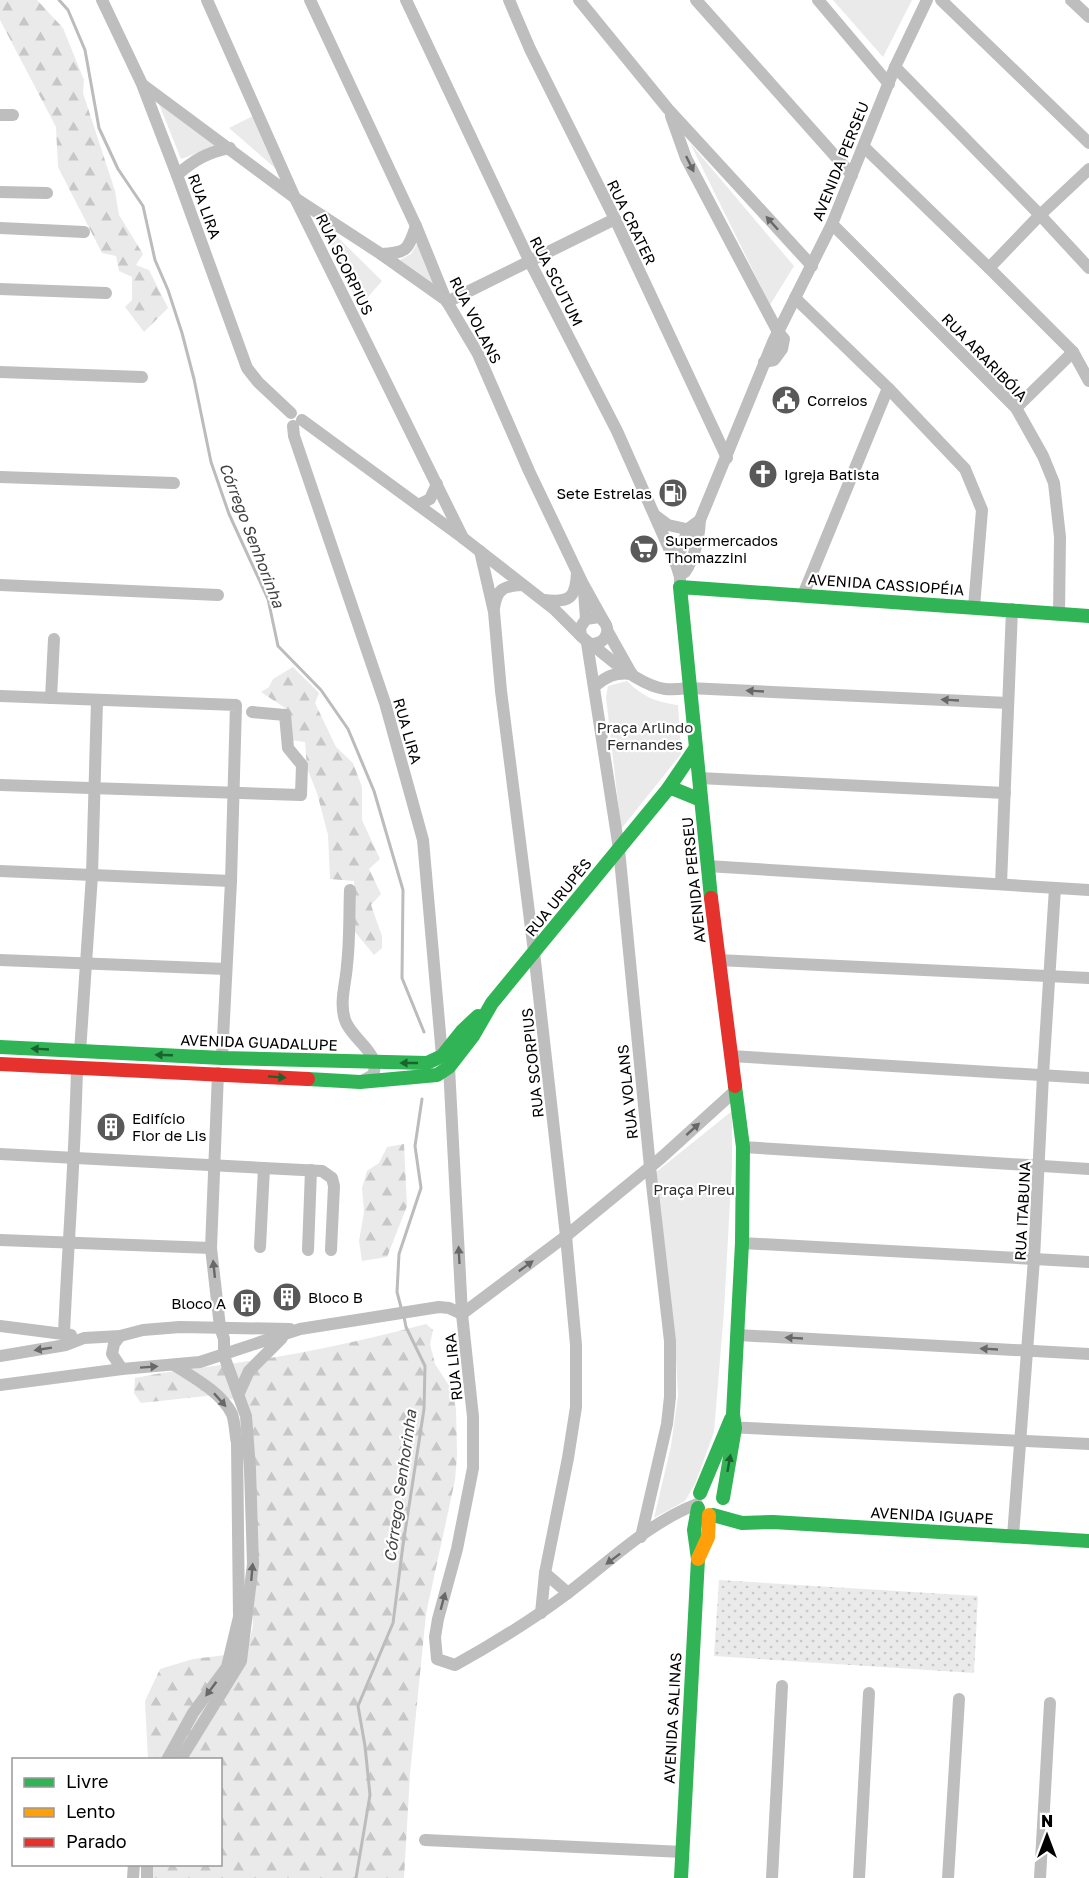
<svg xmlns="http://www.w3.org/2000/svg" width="1089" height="1878" font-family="'Golos Text',sans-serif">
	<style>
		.grass { fill: url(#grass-dots) }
		.forest { fill: url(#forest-firs) }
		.green { fill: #eaeaea }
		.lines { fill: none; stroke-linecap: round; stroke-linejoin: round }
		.stream { stroke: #bcbcbc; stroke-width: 3 }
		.street { stroke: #bebebe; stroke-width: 12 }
		.fast { stroke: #30b455; stroke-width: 14 }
		.slow { stroke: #ff9f0a; stroke-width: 14 }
		.jam { stroke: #e5322d; stroke-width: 14 }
		.oneway { fill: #686868 }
		.oneway2 { fill: #1a632f }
		.labels { text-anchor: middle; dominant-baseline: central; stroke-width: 4.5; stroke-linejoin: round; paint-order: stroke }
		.street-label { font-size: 15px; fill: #000; stroke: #fff }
		.poi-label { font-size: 15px; fill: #000; stroke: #fff; text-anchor: start }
		.park-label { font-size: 15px; fill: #2f2f2f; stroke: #fff }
		.water-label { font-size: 16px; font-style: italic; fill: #404040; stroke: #fff }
	</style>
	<defs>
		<pattern id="grass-dots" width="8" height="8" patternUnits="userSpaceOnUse" patternTransform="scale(1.5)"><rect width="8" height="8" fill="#eaeaea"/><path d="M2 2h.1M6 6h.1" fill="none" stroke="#c7c7c7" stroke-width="1.8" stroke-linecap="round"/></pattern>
		<pattern id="forest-firs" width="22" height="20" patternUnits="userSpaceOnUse" patternTransform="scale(1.5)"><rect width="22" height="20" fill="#eaeaea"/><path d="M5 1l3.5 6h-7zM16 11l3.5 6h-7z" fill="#c7c7c7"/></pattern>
	</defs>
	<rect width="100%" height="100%" fill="#fff"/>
	<!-- grass -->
	<path class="grass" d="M 719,1580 L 978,1596 L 974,1673 L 714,1656 Z"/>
	<!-- forest -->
	<g class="forest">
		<path d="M 0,0 L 37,0 L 63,28 L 84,80 L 83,93 L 115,191 L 119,215 L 143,254 L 136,265 L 149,270 L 168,308 L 144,332 L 125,307 L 132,300 L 132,277 L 119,271 L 116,256 L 102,253 L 58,167 L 56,127 L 0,20 Z"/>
		<path d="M 293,667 L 319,693 L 315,703 L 336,747 L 353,763 L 362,787 L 362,820 L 380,859 L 369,869 L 381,894 L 371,905 L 382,936 L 382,948 L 374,955 L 355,932 L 354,881 L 330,879 L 328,835 L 317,793 L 307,768 L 305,742 L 290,740 L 285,708 L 261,692 L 269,687 L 273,679 Z"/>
		<path d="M 404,1144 L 407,1206 L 387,1257 L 362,1261 L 359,1241 L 364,1212 L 362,1188 L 367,1171 L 379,1163 L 387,1147 Z"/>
		<path d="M 426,1324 L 433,1330 L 430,1344 L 435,1364 L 452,1390 L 456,1409 L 457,1455 L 455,1480 L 426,1614 L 410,1774 L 404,1878 L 144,1878 L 149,1865 L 220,1864 L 220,1760 L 148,1759 L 145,1701 L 160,1669 L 193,1659 L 226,1655 L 250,1639 L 253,1626 L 241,1413 L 235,1400 L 215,1395 L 141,1403 L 134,1393 L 135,1378 C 173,1370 211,1367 249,1361 C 309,1353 368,1339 426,1324 Z"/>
	</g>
	<!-- green -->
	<g class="green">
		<path d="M 833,0 L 912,0 L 883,57 Z"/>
		<path d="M 157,99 L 219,145 L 181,159 Z"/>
		<path d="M 253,116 L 282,174 L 229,128 Z"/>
		<path d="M 690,143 L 794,266 L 770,305 Z"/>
		<path d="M 314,214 L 382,281 L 360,306 Z"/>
		<path d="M 418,242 L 436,285 L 400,260 L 411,254 Z"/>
		<path d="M 627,681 C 643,697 656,702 678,705 L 681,754 L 621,829 L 606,697 L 608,686 Z"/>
		<path d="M 732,1111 L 732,1165 L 724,1311 L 714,1432 L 695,1484 L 685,1501 L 654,1518 L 671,1446 L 678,1396 L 675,1340 L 655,1173 Z"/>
	</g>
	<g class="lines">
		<!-- stream -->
		<g class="stream">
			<path d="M 59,0 L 68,10 L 85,50 L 99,128 L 118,169 L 143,206 L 155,260 L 168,290 L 182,333 L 194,379 L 211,462 L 229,514 L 268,599 L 278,646 L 321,690 L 348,729 L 374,791 L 403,890 L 402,978 L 424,1032"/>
			<path d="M 402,1311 L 397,1292 L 399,1254 L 421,1188 L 415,1146 L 422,1099"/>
			<path d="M 356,1878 L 370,1795 L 365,1746 L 358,1706 L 393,1623 L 403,1545 L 424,1409 L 425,1366 L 406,1327 L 404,1317"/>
		</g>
		<!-- street -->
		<g class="street">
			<path d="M 102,0 L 142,84 L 177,175 L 247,368 L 258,382 L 291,413"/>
			<path d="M 207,0 L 295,198 L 463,538"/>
			<path d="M 310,0 L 416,226 L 446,300 L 478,354 L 529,471 L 583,584 L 603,620"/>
			<path d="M 406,0 L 530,262 L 617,431 L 676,564 L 688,567"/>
			<path d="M 509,0 L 530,49 L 615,219 L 727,458"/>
			<path d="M 579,0 L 668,109 L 812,266"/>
			<path d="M 696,0 L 852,175"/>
			<path d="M 818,0 L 889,84"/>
			<path d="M 941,0 L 1089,143"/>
			<path d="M 1071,0 L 1089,17"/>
			<path d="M 895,67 L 1040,215 L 1089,268"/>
			<path d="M 143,85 L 295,198 L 381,254 L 446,300"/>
			<path d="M 0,115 L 13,115"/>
			<path d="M 671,116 L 686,158 L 778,332 L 784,339 L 782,349 L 774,360 L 764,362"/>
			<path d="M 864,147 L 989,268 L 1073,352 L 1089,381"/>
			<path d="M 177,175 C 194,160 208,152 230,148"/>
			<path d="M 0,192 L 47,193"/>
			<path d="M 832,224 L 1016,408 L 1043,456 L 1054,483 L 1060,537 L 1059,613"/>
			<path d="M 0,228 L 84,232"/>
			<path d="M 381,254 C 407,253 408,250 416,226"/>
			<path d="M 989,268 L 1040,215 L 1089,169"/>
			<path d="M 0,289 L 106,293"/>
			<path d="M 795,298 L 888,388 L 965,469 L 982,510 L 974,607"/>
			<path d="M 447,302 L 615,219"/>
			<path d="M 0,372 L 142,377"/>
			<path d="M 1016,408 L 1073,352"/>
			<path d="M 302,420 L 463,538 L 554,609 L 581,636"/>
			<path d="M 293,426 L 294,436 L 385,703 L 423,840 L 442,1056"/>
			<path d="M 0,477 L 174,483"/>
			<path d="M 418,505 L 430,499 L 437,484"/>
			<path d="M 656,516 L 668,525 L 695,531"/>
			<path d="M 480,551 L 494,612 L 501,691 L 534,952 L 566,1236 L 576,1345 L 576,1407 L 568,1458 L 545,1573 L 541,1613"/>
			<path d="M 685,572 C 695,557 699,537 700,520"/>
			<path d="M 0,585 L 218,595"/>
			<path d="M 680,587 L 680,577 L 676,564 L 688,529 L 700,520 L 773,342 L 832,224 L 895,67 L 927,0"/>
			<path d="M 584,591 L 586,619 L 580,628 L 581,636 L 590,644 C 607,645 614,627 599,617 L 586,619"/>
			<path d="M 803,595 L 888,388"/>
			<path d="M 544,600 C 570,603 576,598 577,572"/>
			<path d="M 494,608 C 497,589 503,586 522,585"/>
			<path d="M 608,632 L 631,673"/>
			<path d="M 587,643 L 619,849 L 650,1167 L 670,1341 L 670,1397 L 667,1424 L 641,1537"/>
			<path d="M 593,645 C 610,660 642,686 665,689 C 673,690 681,689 688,688 L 1008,703"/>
			<path d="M 595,686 C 607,676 615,672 632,674"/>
			<path d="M 0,696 L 236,705 L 231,881 L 222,1058"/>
			<path d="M 51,698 L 54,639"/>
			<path d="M 699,778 L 1005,793"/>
			<path d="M 0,785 L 301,795 L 302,765 L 288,748 L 285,715 L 252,712"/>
			<path d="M 707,866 L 1089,890"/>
			<path d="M 0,871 L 231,881"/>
			<path d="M 1001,884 L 1012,609"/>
			<path d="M 350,890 C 349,915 350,940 347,965 C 346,983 339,1002 345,1020 C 351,1039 382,1053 373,1075 L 362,1081"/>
			<path d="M 0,960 L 226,969"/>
			<path d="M 718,960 L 1089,978"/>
			<path d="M 80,1052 L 92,875 L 97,701"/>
			<path d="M 731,1056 L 1089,1078"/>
			<path d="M 449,1067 L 462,1314 L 473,1417 L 473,1468 L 457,1549 L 438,1619 L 435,1637 L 437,1659 L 455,1665 C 495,1643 532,1620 568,1593 C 609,1562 648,1523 697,1504"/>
			<path d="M 743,1147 L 1089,1169"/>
			<path d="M 0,1154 L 322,1171 L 332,1178 L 334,1186 L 331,1250"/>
			<path d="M 0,1240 L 211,1248"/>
			<path d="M 742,1243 L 1089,1262"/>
			<path d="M 260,1247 L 264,1168"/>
			<path d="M 308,1250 L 311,1170"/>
			<path d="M 462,1314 L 566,1236 L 661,1158 L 736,1090"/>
			<path d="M 0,1326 L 71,1335"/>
			<path d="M 64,1333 C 68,1245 75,1157 77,1068"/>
			<path d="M 737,1335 L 1089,1354"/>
			<path d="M 120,1336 L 114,1344 L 112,1354 L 122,1369"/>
			<path d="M 0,1356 L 66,1345 L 84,1338 L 120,1336 L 143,1330 L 180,1327 L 290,1329"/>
			<path d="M 0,1385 L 122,1369 L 200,1362 L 300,1329 L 439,1307 L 449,1308 L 462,1314"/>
			<path d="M 239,1393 L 249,1371 L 282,1338"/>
			<path d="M 727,1427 L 1089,1444"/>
			<path d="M 1013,1536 L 1034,1259 L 1043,1075 L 1055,888"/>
			<path d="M 545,1573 L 568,1593"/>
			<path d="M 167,1760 L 193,1713 L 227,1667 L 239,1617 L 237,1443 C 235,1434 235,1422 232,1414 C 221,1392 194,1378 174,1365"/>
			<path d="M 180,1760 L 241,1661 L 253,1564 L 250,1469 L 246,1416 L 224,1356 L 224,1339 L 220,1327 L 211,1248 L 218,1073"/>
			<path d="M 425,1840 L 683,1852"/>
			<path d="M 133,1878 L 134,1864"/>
			<path d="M 147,1878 L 147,1864"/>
			<path d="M 772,1878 L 782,1686"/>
			<path d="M 859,1878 L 869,1693"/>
			<path d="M 948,1878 L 959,1699"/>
			<path d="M 1040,1878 L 1050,1703"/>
		</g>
		<!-- fast -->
		<g class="fast">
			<path d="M 668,789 L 674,789 L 701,800"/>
			<path d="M 711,898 L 680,587 L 1089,616"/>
			<path d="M 0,1047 L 222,1058 L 427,1063 L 442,1056 L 462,1031 L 478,1016"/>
			<path d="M 308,1079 L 360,1082 L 437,1075 L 449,1067 L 473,1036 L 492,1003 L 668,789 L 695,749"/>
			<path d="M 700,1493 L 731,1419"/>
			<path d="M 723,1498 L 735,1428 L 733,1414 L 742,1243 L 743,1147 L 735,1086"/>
			<path d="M 713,1515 L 742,1523 L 773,1522 L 1089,1541"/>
			<path d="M 681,1878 L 698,1559 L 694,1530 L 698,1508"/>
		</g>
		<!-- slow -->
		<path class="slow" d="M 698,1559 L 708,1537 L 709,1515"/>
		<!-- jam -->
		<g class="jam">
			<path d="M 711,898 L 735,1086"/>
			<path d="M 0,1064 L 308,1079"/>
		</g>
	</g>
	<!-- one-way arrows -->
	<defs><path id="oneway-solid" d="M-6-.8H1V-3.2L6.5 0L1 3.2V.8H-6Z" transform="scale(1.5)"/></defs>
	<g class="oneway">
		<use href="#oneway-solid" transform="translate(690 164) rotate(64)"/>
		<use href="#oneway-solid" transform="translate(772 223) rotate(-132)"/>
		<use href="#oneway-solid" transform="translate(755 691) rotate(-177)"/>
		<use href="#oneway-solid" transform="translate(950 700) rotate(-177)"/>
		<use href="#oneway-solid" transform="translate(693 1129) rotate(-42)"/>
		<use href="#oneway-solid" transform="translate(459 1255) rotate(-93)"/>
		<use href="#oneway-solid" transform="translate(526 1266) rotate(-36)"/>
		<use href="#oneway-solid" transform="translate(214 1269) rotate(-96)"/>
		<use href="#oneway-solid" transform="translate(794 1338) rotate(-177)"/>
		<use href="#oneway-solid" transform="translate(43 1349) rotate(171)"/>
		<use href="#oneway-solid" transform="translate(989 1349) rotate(-177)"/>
		<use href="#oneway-solid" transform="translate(149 1367) rotate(-4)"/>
		<use href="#oneway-solid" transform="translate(220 1400) rotate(48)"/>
		<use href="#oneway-solid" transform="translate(613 1559) rotate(143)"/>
		<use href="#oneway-solid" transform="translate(252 1572) rotate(-85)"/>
		<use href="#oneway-solid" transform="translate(443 1601) rotate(-75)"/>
		<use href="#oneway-solid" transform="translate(211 1689) rotate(127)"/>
	</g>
	<g class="oneway2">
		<use href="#oneway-solid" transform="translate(40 1049) rotate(-177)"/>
		<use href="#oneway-solid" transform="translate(164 1055) rotate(-178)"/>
		<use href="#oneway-solid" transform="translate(409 1063) rotate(180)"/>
		<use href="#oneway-solid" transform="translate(277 1077) rotate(4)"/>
		<use href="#oneway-solid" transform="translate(729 1463) rotate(-80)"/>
	</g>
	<!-- icons -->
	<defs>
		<g id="civic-disc" transform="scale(1.5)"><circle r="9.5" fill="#595959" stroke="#fff"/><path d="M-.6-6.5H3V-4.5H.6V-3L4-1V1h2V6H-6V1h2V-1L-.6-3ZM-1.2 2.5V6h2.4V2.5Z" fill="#fff"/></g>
		<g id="church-disc" transform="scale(1.5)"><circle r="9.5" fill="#595959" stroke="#fff"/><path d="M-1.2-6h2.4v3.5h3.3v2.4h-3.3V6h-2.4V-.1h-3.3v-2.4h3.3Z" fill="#fff"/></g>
		<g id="fuel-disc" transform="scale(1.5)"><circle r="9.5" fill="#595959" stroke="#fff"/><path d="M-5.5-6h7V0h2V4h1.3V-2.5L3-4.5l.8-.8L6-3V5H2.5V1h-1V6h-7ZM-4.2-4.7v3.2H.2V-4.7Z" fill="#fff"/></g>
		<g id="supermarket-disc" transform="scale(1.5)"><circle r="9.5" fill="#595959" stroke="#fff"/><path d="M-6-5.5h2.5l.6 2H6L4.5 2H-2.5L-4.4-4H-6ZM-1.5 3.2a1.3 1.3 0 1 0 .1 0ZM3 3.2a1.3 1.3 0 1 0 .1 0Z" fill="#fff"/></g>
		<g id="building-disc" transform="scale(1.5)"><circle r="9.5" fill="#595959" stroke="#fff"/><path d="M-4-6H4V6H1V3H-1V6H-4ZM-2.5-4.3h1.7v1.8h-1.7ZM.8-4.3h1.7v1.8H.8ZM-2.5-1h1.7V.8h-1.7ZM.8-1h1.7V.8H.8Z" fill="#fff"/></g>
	</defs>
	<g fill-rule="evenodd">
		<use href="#civic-disc" x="786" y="400"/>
		<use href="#church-disc" x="763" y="474"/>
		<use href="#fuel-disc" x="673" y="493"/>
		<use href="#supermarket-disc" x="644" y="549"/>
		<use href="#building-disc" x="111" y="1127"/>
		<use href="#building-disc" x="287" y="1297"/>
		<use href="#building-disc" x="247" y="1303"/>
	</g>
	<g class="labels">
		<!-- street labels -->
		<g class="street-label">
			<text transform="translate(840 161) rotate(-68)">AVENIDA PERSEU</text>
			<text transform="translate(205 206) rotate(70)">RUA LIRA</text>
			<text transform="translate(632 222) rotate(64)">RUA CRATER</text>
			<text transform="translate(345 264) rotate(64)">RUA SCORPIUS</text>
			<text transform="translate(557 281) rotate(63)">RUA SCUTUM</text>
			<text transform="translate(476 320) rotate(63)">RUA VOLANS</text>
			<text transform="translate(985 357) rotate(46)">RUA ARARIBÓIA</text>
			<text transform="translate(886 584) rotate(4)">AVENIDA CASSIOPÉIA</text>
			<text transform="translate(408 731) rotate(74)">RUA LIRA</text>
			<text transform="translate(693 880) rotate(-96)">AVENIDA PERSEU</text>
			<text transform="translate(558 897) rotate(-51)">RUA URUPÊS</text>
			<text transform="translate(259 1042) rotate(2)">AVENIDA GUADALUPE</text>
			<text transform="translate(532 1063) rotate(-96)">RUA SCORPIUS</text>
			<text transform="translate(627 1092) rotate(-96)">RUA VOLANS</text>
			<text transform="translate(1022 1211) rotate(-87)">RUA ITABUNA</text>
			<text transform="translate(453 1367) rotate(-96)">RUA LIRA</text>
			<text transform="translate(932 1515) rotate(3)">AVENIDA IGUAPE</text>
			<text transform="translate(672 1718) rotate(-87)">AVENIDA SALINAS</text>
		</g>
		<!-- poi labels -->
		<g class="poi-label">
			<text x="807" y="400">Correios</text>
			<text x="784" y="474">Igreja Batista</text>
			<text x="652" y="493" text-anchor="end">Sete Estrelas</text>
			<text x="665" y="540">Supermercados<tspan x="665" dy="17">Thomazzini</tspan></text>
			<text x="132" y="1118">Edifício<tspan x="132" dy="17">Flor de Lis</tspan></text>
			<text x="308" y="1297">Bloco B</text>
			<text x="226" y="1303" text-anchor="end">Bloco A</text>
		</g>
		<!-- park labels -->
		<g class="park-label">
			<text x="645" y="727">Praça Arlindo<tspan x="645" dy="17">Fernandes</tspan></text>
			<text x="694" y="1189">Praça Pireu</text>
		</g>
		<!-- water labels -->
		<g class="water-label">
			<text transform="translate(252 535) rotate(69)">Córrego Senhorinha</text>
			<text transform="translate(400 1486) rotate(-82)">Córrego Senhorinha</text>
		</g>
	</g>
	<!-- legend -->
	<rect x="12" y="1758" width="210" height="108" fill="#ffffff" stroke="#999999" stroke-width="1.5"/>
	<rect x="24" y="1778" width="30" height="9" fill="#30b455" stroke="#999999" stroke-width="1.5"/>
	<text x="66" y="1788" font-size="18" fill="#000000">Livre</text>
	<rect x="24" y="1808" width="30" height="9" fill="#ff9f0a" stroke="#999999" stroke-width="1.5"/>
	<text x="66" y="1818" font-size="18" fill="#000000">Lento</text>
	<rect x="24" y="1838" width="30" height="9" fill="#e5322d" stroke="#999999" stroke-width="1.5"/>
	<text x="66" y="1848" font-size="18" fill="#000000">Parado</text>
	<!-- north arrow -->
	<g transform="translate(1047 1836)" stroke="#ffffff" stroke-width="4.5" paint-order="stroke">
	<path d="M0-4.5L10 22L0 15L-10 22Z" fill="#000000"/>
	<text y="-9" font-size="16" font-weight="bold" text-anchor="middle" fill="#000000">N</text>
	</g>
</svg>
